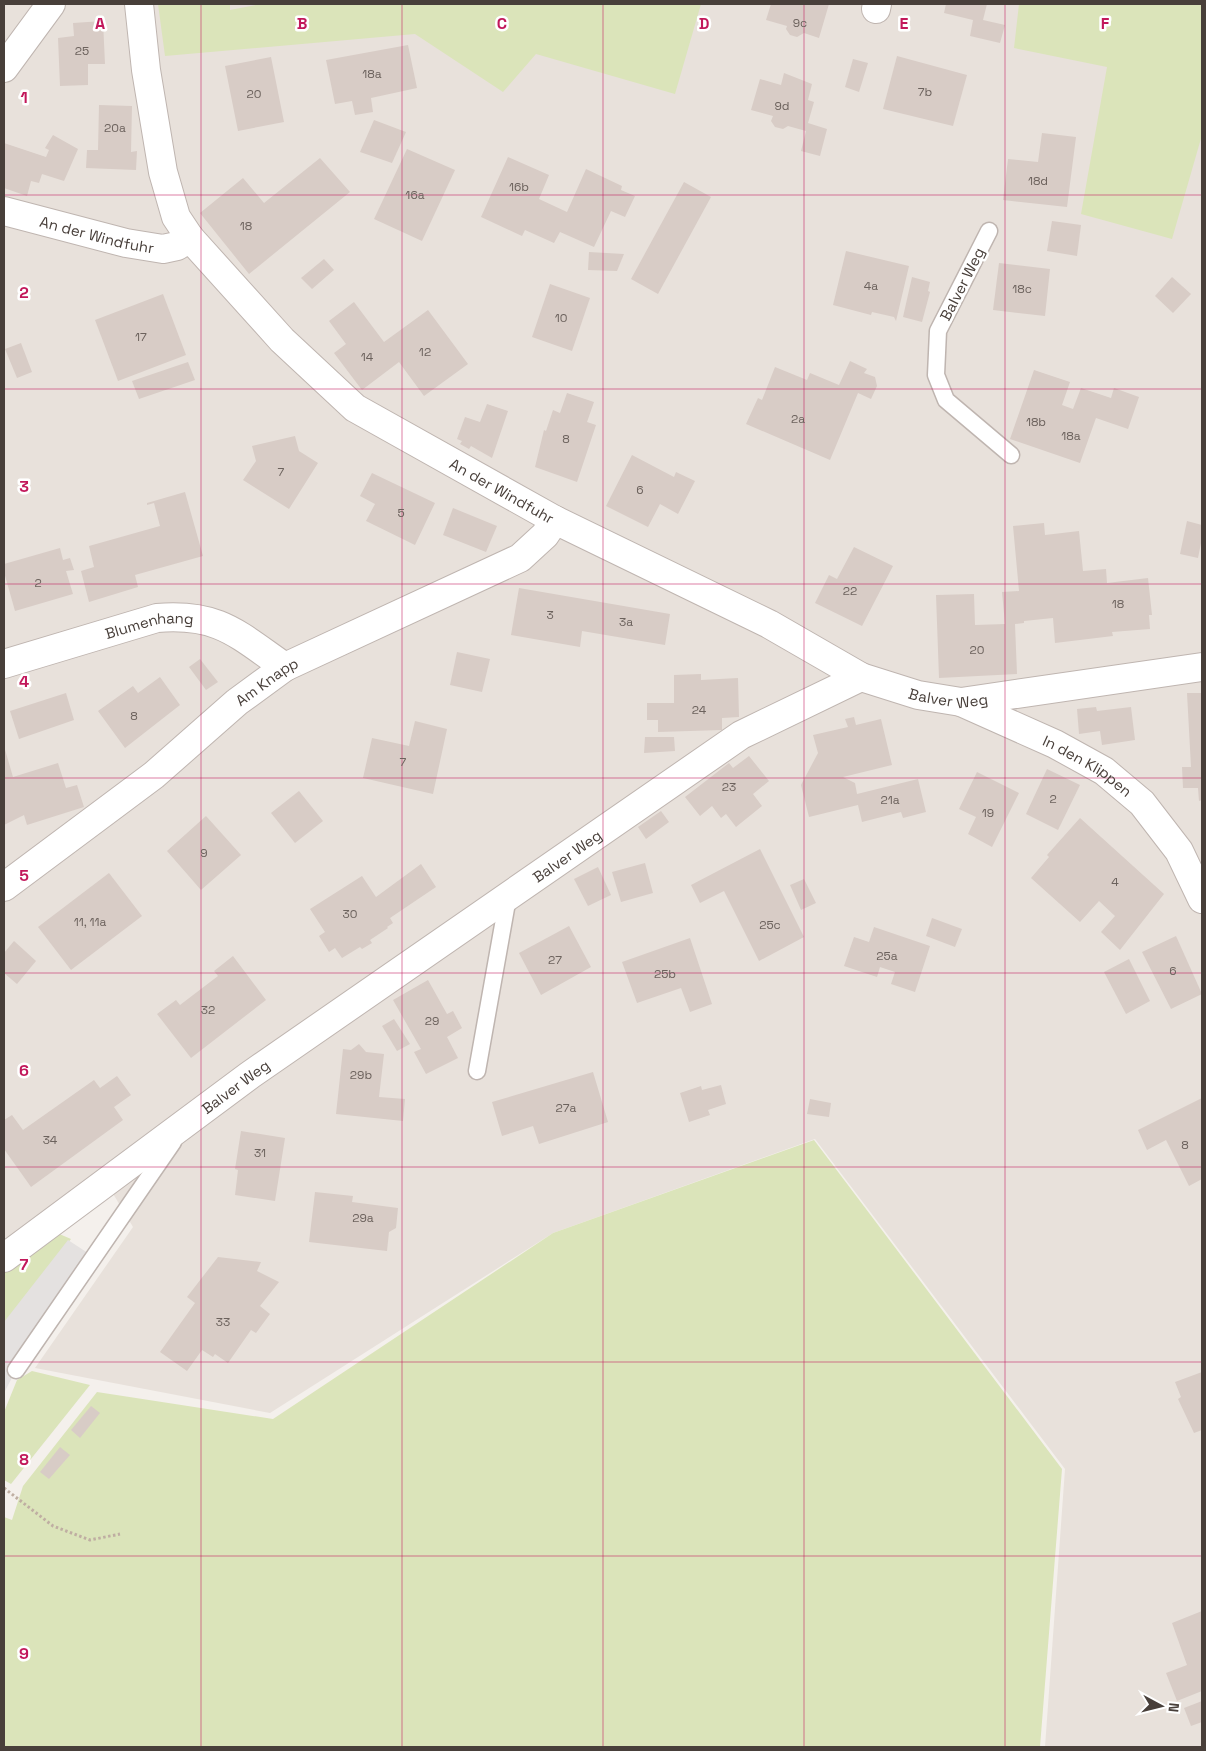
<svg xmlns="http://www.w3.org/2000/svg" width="1206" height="1751" font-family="'Space Grotesk',sans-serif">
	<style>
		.residential { fill: #e8e1db }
		.green { fill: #dbe4ba }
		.parking { fill: #e4e1e0 }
		.building { fill: #d8ccc6 }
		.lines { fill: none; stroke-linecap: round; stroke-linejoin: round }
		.service-casing { stroke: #bfb5b0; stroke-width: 19 }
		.minor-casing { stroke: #bfb5b0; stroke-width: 30 }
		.path { stroke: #bfaea2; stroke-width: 3; stroke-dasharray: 2.5 2.5; stroke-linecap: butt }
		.service { stroke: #fff; stroke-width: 16 }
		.minor { stroke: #fff; stroke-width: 28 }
		.grid { fill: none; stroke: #c2185b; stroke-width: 1; stroke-opacity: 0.55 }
		.labels { text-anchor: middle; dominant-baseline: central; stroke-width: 5; stroke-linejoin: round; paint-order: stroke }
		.number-label { font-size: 12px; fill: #6c625d }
		.street-label { font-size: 15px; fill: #483f3a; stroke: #fff }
		.grid-label { font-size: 16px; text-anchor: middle; font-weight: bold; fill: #c2185b; stroke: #fff; stroke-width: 5; stroke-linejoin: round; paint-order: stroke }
	</style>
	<rect width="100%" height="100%" fill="#f4f0ec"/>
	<!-- residential -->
	<path class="residential" d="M 4,4 L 1202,4 L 1202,1747 L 1045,1747 L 1065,1469 L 815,1139 L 553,1233 L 270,1413 L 35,1368 L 133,1227 L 112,1192 L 4,1273 Z"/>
	<!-- green -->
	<g class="green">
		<path d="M 158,4 L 230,4 L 230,10 L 261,4 L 701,4 L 675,94 L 536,54 L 503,92 L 415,34 L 165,56 Z"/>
		<path d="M 1019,4 L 1202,4 L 1202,135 L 1172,239 L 1081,214 L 1107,67 L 1014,48 Z"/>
		<path d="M 814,1140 L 1062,1469 L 1040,1747 L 4,1747 L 4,1517 L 12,1520 L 23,1486 L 97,1392 L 273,1419 L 553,1233 Z"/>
		<path d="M 57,1233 L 71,1239 L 4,1323 L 4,1273 Z"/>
		<path d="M 32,1371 L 90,1385 L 11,1484 L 4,1480 L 4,1412 L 17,1380 Z"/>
	</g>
	<!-- parking -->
	<path class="parking" d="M 68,1240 L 94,1257 L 16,1370 L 4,1393 L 4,1322 Z"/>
	<!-- building -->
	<g class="building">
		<path d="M 771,4 L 829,4 L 819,38 L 804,33 L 797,37 L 790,35 L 786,29 L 787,26 L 766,20 Z"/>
		<path d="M 946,4 L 987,4 L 983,20 L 1005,25 L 1000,43 L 970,36 L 973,20 L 944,13 Z"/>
		<path d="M 103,21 L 105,64 L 88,64 L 88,85 L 60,86 L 58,38 L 74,36 L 73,23 Z"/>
		<path d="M 408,45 L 417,88 L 371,98 L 373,112 L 355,115 L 352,101 L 335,104 L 326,60 Z"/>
		<path d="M 897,56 L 967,75 L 953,126 L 883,109 Z"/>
		<path d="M 271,57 L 284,122 L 238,131 L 225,66 Z"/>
		<path d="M 853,59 L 868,63 L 859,92 L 845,87 Z"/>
		<path d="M 784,73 L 812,84 L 808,100 L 814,102 L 808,123 L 827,129 L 820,156 L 801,151 L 806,131 L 788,126 L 783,129 L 775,127 L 771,121 L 773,116 L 751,110 L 760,79 L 781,85 Z"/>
		<path d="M 99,105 L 132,106 L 131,152 L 137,151 L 136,170 L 86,168 L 87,150 L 98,150 Z"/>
		<path d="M 374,120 L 406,132 L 392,163 L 360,152 Z"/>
		<path d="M 1042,133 L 1076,137 L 1067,207 L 1003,200 L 1008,159 L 1038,162 Z"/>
		<path d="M 53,135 L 78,149 L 64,181 L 42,174 L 39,183 L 31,181 L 27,196 L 4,188 L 4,143 L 46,157 L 49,150 L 45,148 Z"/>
		<path d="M 407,149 L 455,170 L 422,241 L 374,219 Z"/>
		<path d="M 508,157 L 549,175 L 539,199 L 567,212 L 586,169 L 622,186 L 621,190 L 635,196 L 625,217 L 611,211 L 594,247 L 560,232 L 554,243 L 525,230 L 522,236 L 481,217 Z"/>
		<path d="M 320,158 L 350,192 L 249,274 L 200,213 L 243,178 L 264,203 Z"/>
		<path d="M 684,182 L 711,197 L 658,294 L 631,279 Z"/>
		<path d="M 1052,221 L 1081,225 L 1077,256 L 1047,251 Z"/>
		<path d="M 846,251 L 909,266 L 896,321 L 894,317 L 872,312 L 871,315 L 833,305 Z"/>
		<path d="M 589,252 L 624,254 L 617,271 L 588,270 Z"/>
		<path d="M 324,259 L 334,270 L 312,289 L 301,278 Z"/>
		<path d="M 999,263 L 1050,269 L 1045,316 L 993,310 Z"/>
		<path d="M 912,277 L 930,282 L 928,291 L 930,292 L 922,322 L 903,317 Z"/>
		<path d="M 1172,277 L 1191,294 L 1173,313 L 1155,296 Z"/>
		<path d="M 550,284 L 590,298 L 572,351 L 532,337 Z"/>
		<path d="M 163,294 L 186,355 L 118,381 L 95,320 Z"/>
		<path d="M 354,302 L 384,342 L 428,310 L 468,364 L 424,396 L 399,362 L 362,390 L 334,353 L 346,344 L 329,321 Z"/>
		<path d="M 21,343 L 32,372 L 17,378 L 5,349 Z"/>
		<path d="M 850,361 L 867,369 L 864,373 L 875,377 L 877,386 L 871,399 L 858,393 L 830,460 L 746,424 L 758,398 L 762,400 L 775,367 L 807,380 L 810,373 L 839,385 Z"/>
		<path d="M 188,362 L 195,380 L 139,399 L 132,381 Z"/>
		<path d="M 1034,370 L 1070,382 L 1062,405 L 1073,409 L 1081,388 L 1111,398 L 1114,388 L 1139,397 L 1128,429 L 1096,418 L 1080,463 L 1010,439 Z"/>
		<path d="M 567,393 L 594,402 L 587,422 L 596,425 L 577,482 L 535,467 L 544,430 L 546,431 L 553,410 L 560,413 Z"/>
		<path d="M 487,404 L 508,411 L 492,458 L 471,446 L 469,449 L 460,444 L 462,441 L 457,439 L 465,417 L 480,422 Z"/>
		<path d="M 295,436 L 299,451 L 318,463 L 289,509 L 243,480 L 256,461 L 252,446 Z"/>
		<path d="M 632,455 L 674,477 L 676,472 L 695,481 L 678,514 L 660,504 L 648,527 L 606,506 Z"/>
		<path d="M 372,473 L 435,503 L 415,545 L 366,521 L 375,504 L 360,496 Z"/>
		<path d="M 185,492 L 203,556 L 135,575 L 138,587 L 89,602 L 81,571 L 94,567 L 89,546 L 160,526 L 154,503 L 147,505 L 147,503 Z"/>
		<path d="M 453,508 L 497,526 L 486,552 L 443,535 Z"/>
		<path d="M 1187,521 L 1202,525 L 1202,538 L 1198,558 L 1180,554 Z"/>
		<path d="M 1044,523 L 1045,535 L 1079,531 L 1083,571 L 1106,569 L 1107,583 L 1148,578 L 1152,615 L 1149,615 L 1150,629 L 1112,632 L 1113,636 L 1055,643 L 1053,618 L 1024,621 L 1024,623 L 1015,624 L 1017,674 L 939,678 L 936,595 L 974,594 L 975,625 L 1005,624 L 1002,592 L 1019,591 L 1013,526 Z"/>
		<path d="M 854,547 L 893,566 L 862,626 L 815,603 L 829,575 L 837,579 Z"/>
		<path d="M 60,548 L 63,560 L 70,558 L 74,570 L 66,571 L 73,594 L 15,611 L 4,572 L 4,564 Z"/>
		<path d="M 519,588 L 670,614 L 665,645 L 582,631 L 580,647 L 511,635 Z"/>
		<path d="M 457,652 L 490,659 L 482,692 L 450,685 Z"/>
		<path d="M 200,659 L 218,682 L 206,690 L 189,667 Z"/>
		<path d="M 701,674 L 701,680 L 738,678 L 739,717 L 722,718 L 722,730 L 658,732 L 658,720 L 647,720 L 647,703 L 674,703 L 674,675 Z"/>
		<path d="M 160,677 L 180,705 L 125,748 L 98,711 L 133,686 L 138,693 Z"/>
		<path d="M 66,693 L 74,720 L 19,739 L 10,711 Z"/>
		<path d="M 1187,693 L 1202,693 L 1202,800 L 1199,801 L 1198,788 L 1183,788 L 1182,767 L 1191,767 Z"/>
		<path d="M 1096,707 L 1097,711 L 1131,707 L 1135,740 L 1102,745 L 1100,731 L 1079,734 L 1077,709 Z"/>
		<path d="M 854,717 L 856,725 L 881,719 L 892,765 L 843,777 L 855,783 L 857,794 L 918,779 L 926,812 L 903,818 L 901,812 L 862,822 L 858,805 L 809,817 L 801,785 L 818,753 L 813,735 L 848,727 L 845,719 Z"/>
		<path d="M 415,721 L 447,729 L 433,794 L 363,778 L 372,738 L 409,746 Z"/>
		<path d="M 645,737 L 674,737 L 675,751 L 644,753 Z"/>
		<path d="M 4,746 L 13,777 L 58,763 L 66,788 L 77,785 L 84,807 L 27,825 L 24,815 L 4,825 Z"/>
		<path d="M 749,756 L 769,781 L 753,794 L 762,806 L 736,827 L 726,814 L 721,818 L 712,806 L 700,816 L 685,797 L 729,763 L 733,768 Z"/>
		<path d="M 1047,769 L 1080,785 L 1058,830 L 1026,814 Z"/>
		<path d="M 977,772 L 1019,793 L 992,847 L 968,834 L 976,817 L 959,809 Z"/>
		<path d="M 299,791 L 323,821 L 295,843 L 271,813 Z"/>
		<path d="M 661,811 L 669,822 L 646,839 L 638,827 Z"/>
		<path d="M 206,816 L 241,855 L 201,890 L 167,851 Z"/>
		<path d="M 1080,818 L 1164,894 L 1120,950 L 1101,932 L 1115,916 L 1099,901 L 1080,922 L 1031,878 L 1049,857 L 1047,855 Z"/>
		<path d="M 760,849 L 804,937 L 759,961 L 724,891 L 700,903 L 691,885 Z"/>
		<path d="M 645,863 L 653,893 L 621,902 L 612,872 Z"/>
		<path d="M 421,864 L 436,887 L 390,918 L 393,923 L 387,927 L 388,928 L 370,940 L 372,943 L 362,949 L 360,947 L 342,958 L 335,948 L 329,952 L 319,936 L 325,932 L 310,909 L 362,876 L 376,897 Z"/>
		<path d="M 598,867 L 611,895 L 588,906 L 574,879 Z"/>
		<path d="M 109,873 L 142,916 L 71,970 L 38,927 Z"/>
		<path d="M 804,879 L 816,903 L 801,910 L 790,885 Z"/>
		<path d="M 932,918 L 962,929 L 955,947 L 926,936 Z"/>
		<path d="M 569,926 L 591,967 L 541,995 L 519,953 Z"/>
		<path d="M 874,927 L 930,946 L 915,992 L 891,984 L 895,972 L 880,967 L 877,977 L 844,966 L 854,937 L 869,942 Z"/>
		<path d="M 1176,936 L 1202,994 L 1171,1009 L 1142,952 Z"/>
		<path d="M 690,938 L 712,1004 L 690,1012 L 681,988 L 637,1003 L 622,962 Z"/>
		<path d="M 14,941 L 36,961 L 17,984 L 4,973 L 4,953 Z"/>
		<path d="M 233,956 L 266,1000 L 191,1058 L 157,1014 L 176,1000 L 180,1005 L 218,976 L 214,971 Z"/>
		<path d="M 1129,959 L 1150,1001 L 1126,1014 L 1104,972 Z"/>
		<path d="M 428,980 L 447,1014 L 453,1011 L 462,1028 L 447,1037 L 458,1058 L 426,1074 L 414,1052 L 421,1049 L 393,1000 Z"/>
		<path d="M 394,1019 L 410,1044 L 397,1051 L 382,1026 Z"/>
		<path d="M 359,1044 L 366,1052 L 384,1054 L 379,1097 L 405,1099 L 403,1121 L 336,1114 L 343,1049 L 351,1050 Z"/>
		<path d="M 593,1072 L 608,1122 L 539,1144 L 533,1126 L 502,1136 L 492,1102 Z"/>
		<path d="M 117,1076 L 131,1095 L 114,1107 L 123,1120 L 31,1187 L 4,1149 L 4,1120 L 12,1115 L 23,1130 L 94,1080 L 100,1088 Z"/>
		<path d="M 721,1085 L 726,1104 L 708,1110 L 710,1115 L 689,1122 L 680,1093 L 701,1086 L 702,1090 Z"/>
		<path d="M 1202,1098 L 1202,1179 L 1189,1186 L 1166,1140 L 1147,1150 L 1138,1130 Z"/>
		<path d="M 810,1099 L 831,1103 L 829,1117 L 807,1114 Z"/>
		<path d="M 241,1131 L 285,1138 L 275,1201 L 235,1195 L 238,1170 L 235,1169 Z"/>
		<path d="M 315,1192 L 353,1196 L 352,1202 L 398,1208 L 396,1228 L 389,1232 L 387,1251 L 309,1242 Z"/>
		<path d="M 218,1257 L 261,1262 L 257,1271 L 279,1282 L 260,1306 L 270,1314 L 256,1333 L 251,1330 L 228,1363 L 215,1354 L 213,1357 L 202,1350 L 187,1371 L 160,1352 L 195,1303 L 187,1297 Z"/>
		<path d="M 1202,1372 L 1202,1430 L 1194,1433 L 1178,1399 L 1181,1397 L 1175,1382 Z"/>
		<path d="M 91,1406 L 100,1413 L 80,1438 L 71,1430 Z"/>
		<path d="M 60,1447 L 70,1455 L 49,1479 L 40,1472 Z"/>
		<path d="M 1202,1611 L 1202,1691 L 1177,1701 L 1166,1673 L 1187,1665 L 1172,1623 Z"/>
		<path d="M 1202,1701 L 1202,1722 L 1191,1726 L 1184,1708 Z"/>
	</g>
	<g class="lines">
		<!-- service casing -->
		<g class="service-casing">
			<g id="service">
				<path d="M 989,231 L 938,331 L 936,375 L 946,400 L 1011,455"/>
				<path d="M 477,1071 L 508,897"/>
				<path d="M 16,1370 L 173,1142"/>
			</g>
		</g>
		<!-- minor casing -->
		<g class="minor-casing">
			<g id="minor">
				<path d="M 139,4 L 146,70 L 163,172 L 176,217 L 190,238"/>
				<path d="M 876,9 L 877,4"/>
				<path d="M 4,68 L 51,4"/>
				<path id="s1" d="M 4,211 L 126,243 L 163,249 L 177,246 L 190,238 L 282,340 L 355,408 L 555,520 L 769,624 L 861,677 L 918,695 L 961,702 L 1202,667"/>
				<path id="s2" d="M 4,664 L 157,618 C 219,613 237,634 285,667"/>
				<path id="s3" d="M 961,702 L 1055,744 L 1104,771 L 1142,803 L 1179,851 L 1202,899"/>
				<path id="s4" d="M 4,887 L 154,775 L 237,702 L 285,667 L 520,558 L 545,535 L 555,520"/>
				<path id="s5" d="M 4,1258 L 250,1075 L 741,735 L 861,677"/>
			</g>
		</g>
		<!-- path -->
		<path class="path" d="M 4,1488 L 53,1526 L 90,1540 L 120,1534"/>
		<!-- service -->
		<use href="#service" class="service"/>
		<!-- minor -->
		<use href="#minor" class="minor"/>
	</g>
	<!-- grid -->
	<path class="grid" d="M 201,4 L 201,1747M 402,4 L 402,1747M 603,4 L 603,1747M 804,4 L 804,1747M 1005,4 L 1005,1747M 4,195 L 1202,195M 4,389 L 1202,389M 4,584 L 1202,584M 4,778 L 1202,778M 4,973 L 1202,973M 4,1167 L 1202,1167M 4,1362 L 1202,1362M 4,1556 L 1202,1556"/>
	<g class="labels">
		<!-- number labels -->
		<g class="number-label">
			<text x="800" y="23">9c</text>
			<text x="82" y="51">25</text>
			<text x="372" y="74">18a</text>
			<text x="925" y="92">7b</text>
			<text x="254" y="94">20</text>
			<text x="782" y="106">9d</text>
			<text x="115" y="128">20a</text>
			<text x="1038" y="181">18d</text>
			<text x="519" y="187">16b</text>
			<text x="415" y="195">16a</text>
			<text x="246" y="226">18</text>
			<text x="871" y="286">4a</text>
			<text x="1022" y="289">18c</text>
			<text x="561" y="318">10</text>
			<text x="141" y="337">17</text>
			<text x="425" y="352">12</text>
			<text x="367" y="357">14</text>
			<text x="798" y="419">2a</text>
			<text x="1036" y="422">18b</text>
			<text x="1071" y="436">18a</text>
			<text x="566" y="439">8</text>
			<text x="281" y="472">7</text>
			<text x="640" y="490">6</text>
			<text x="401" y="513">5</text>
			<text x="38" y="583">2</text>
			<text x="850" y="591">22</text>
			<text x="1118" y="604">18</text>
			<text x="550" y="615">3</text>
			<text x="626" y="622">3a</text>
			<text x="977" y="650">20</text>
			<text x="699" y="710">24</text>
			<text x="134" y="716">8</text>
			<text x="403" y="762">7</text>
			<text x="729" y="787">23</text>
			<text x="1053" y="799">2</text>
			<text x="890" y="800">21a</text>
			<text x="988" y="813">19</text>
			<text x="204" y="853">9</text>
			<text x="1115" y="882">4</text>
			<text x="350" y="914">30</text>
			<text x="90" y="922">11, 11a</text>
			<text x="770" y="925">25c</text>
			<text x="887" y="956">25a</text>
			<text x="555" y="960">27</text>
			<text x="1173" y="971">6</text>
			<text x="665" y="974">25b</text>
			<text x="208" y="1010">32</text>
			<text x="432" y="1021">29</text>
			<text x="361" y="1075">29b</text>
			<text x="566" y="1108">27a</text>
			<text x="50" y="1140">34</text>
			<text x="1185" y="1145">8</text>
			<text x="260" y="1153">31</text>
			<text x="363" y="1218">29a</text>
			<text x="223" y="1322">33</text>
		</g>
		<!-- street labels -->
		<g class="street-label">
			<text stroke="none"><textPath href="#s1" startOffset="96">An der Windfuhr</textPath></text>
			<text transform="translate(962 284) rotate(-63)">Balver Weg</text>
			<text stroke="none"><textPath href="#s1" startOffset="599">An der Windfuhr</textPath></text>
			<text stroke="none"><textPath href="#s2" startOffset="151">Blumenhang</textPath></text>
			<text stroke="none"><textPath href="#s4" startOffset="334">Am Knapp</textPath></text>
			<text stroke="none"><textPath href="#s1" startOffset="1094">Balver Weg</textPath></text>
			<text stroke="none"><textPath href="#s3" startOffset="142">In den Klippen</textPath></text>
			<text stroke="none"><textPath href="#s5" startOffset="692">Balver Weg</textPath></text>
			<text stroke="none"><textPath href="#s5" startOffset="288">Balver Weg</textPath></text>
		</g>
	</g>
	<g class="grid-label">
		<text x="100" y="29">A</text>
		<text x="302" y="29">B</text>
		<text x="502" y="29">C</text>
		<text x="704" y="29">D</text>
		<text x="904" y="29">E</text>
		<text x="1105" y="29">F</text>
		<text x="24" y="103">1</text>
		<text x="24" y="298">2</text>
		<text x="24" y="492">3</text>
		<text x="24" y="687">4</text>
		<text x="24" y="881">5</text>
		<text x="24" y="1076">6</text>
		<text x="24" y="1270">7</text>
		<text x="24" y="1465">8</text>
		<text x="24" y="1659">9</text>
	</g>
	<!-- border -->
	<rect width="1206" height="1751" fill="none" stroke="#483f3a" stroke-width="10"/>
	<!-- north arrow -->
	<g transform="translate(1161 1706) rotate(97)" stroke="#ffffff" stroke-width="4" paint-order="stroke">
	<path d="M0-4L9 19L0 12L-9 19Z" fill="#483f3a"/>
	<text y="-8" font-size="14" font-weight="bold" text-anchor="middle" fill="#483f3a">N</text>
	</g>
</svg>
